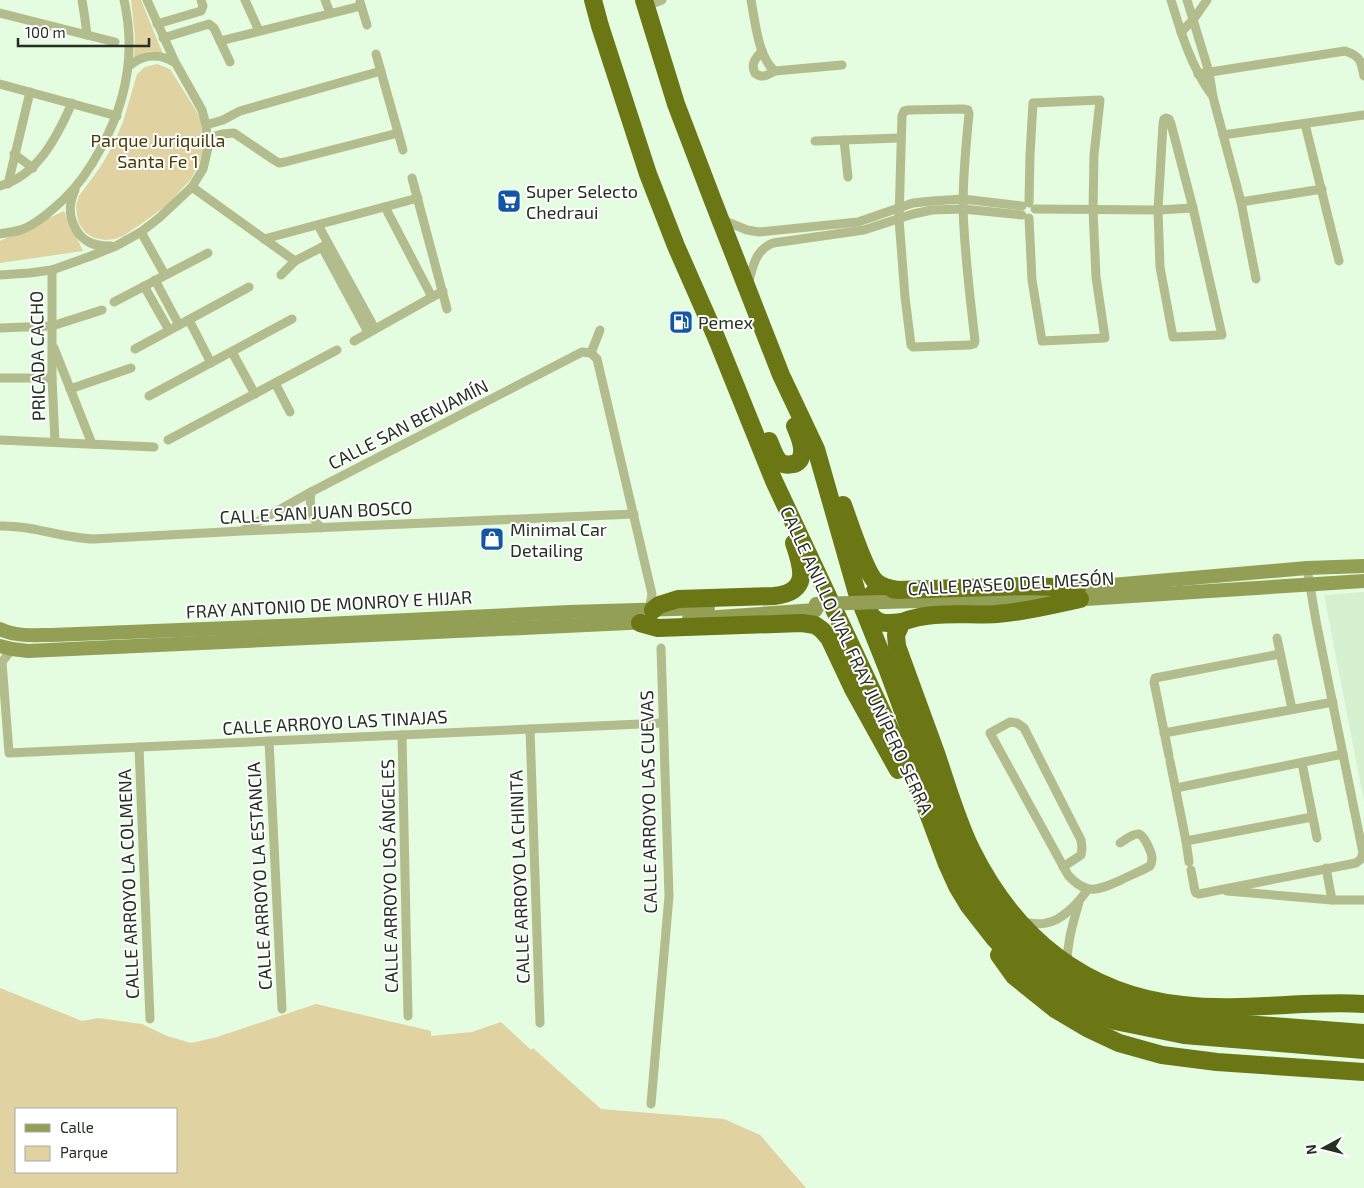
<svg xmlns="http://www.w3.org/2000/svg" width="1364" height="1188" font-family="'Exo 2',sans-serif">
	<style>
		.built { fill: #d5f1cf }
		.green { fill: #e0d2a1; fill-rule: evenodd }
		.lines { fill: none; stroke-linecap: round; stroke-linejoin: round }
		.street { stroke: #b2bc8c; stroke-width: 9 }
		.secondary { stroke: #929f55; stroke-width: 14 }
		.highway { stroke: #6a7714; stroke-width: 18 }
		.secondary-bridge { stroke: #929f55; stroke-width: 14 }
		.labels { text-anchor: middle; dominant-baseline: central; stroke-width: 4; stroke-linejoin: round; paint-order: stroke }
		.park-label { font-size: 18px; fill: #483b04; stroke: #fff }
		.poi-label { font-size: 18px; fill: #262f24; stroke: #fff; text-anchor: start }
		.street-label { font-size: 18px; fill: #262f24; stroke: #fff }
	</style>
	<rect width="100%" height="100%" fill="#e4fce0"/>
	<!-- built -->
	<path class="built" d="M 1364,592 L 1364,802 L 1324,595 Z"/>
	<!-- green -->
	<g class="green">
		<path d="M 131,0 L 141,0 L 163,54 C 152,49 143,51 134,58 L 135,36 Z"/>
		<path d="M 157,64 L 170,69 L 197,112 L 201,121 L 203,151 L 198,166 L 191,179 L 167,205 L 141,224 L 123,236 L 115,239 L 105,240 L 94,238 L 86,233 L 79,224 L 77,215 L 76,206 L 79,196 L 101,166 L 112,147 L 123,122 L 137,74 L 145,67 Z"/>
		<path d="M 64,211 L 83,251 L 0,263 L 0,241 Z"/>
		<path d="M 0,988 L 82,1021 L 98,1018 L 142,1024 L 167,1036 L 191,1043 L 217,1037 L 316,1004 L 431,1031 L 431,1036 L 472,1032 L 501,1022 L 531,1050 L 533,1048 L 601,1109 L 724,1119 L 760,1135 L 806,1188 L 0,1188 ZM 16,1109 L 176,1109 L 176,1172 L 16,1172 Z"/>
	</g>
	<g class="lines">
		<!-- street -->
		<g class="street">
			<path d="M 82,0 L 85,19 L 87,35"/>
			<path d="M 245,0 L 259,31"/>
			<path d="M 325,0 L 330,13"/>
			<path d="M 751,0 C 755,20 758,58 775,71"/>
			<path d="M 1171,0 C 1181,33 1191,66 1211,94"/>
			<path d="M 1187,0 L 1209,72 L 1213,97 L 1241,202 L 1256,279"/>
			<path d="M 360,2 L 367,25"/>
			<path d="M 646,6 L 662,0"/>
			<path d="M 0,13 L 115,42"/>
			<path d="M 157,24 L 201,11 L 203,6 L 201,0"/>
			<path d="M 1181,32 L 1193,20 L 1207,0"/>
			<path d="M 163,38 L 209,24 L 214,28 L 230,62"/>
			<path d="M 220,41 L 361,6"/>
			<path d="M 762,51 C 756,58 750,64 755,73 C 762,79 767,75 775,71 L 842,65"/>
			<path d="M 376,54 L 403,150"/>
			<path d="M 129,66 C 143,54 158,53 174,62"/>
			<path d="M 1198,74 L 1345,51 C 1361,56 1361,62 1364,76"/>
			<path d="M 0,84 L 117,116"/>
			<path d="M 963,109 L 968,110 L 969,114 C 966,144 963,176 963,206 C 964,251 970,296 975,341 L 974,344 L 970,345 L 913,347 L 911,345 L 905,297 L 899,219 L 902,116 L 904,111 L 909,110 Z"/>
			<path d="M 1166,118 L 1169,119 L 1171,124 L 1193,208 L 1222,335 L 1173,337 L 1160,267 L 1158,210 L 1163,124 L 1164,119 Z"/>
			<path d="M 1305,124 L 1339,261"/>
			<path d="M 206,125 L 223,120 L 240,111 L 381,71"/>
			<path d="M 1223,135 L 1364,115"/>
			<path d="M 208,138 L 222,134 L 234,133 L 274,160 L 279,163 L 285,162 L 398,133"/>
			<path d="M 844,140 L 848,177"/>
			<path d="M 815,141 L 900,138"/>
			<path d="M 14,154 L 33,168"/>
			<path d="M 412,178 L 447,309"/>
			<path d="M 8,184 L 30,92"/>
			<path d="M 0,186 C 38,175 57,137 72,103"/>
			<path d="M 192,187 L 295,261"/>
			<path d="M 75,190 C 73,194 72,198 71,202 C 68,216 75,234 87,241 C 94,246 103,246 111,246"/>
			<path d="M 1241,202 L 1322,189"/>
			<path d="M 1029,203 L 1030,155 L 1033,103 L 1100,100 L 1094,155 L 1093,209 L 1096,277 L 1105,338 L 1042,341 L 1032,280 L 1029,218"/>
			<path d="M 385,207 L 432,297"/>
			<path d="M 1035,209 L 1158,210 L 1193,208"/>
			<path d="M 720,219 L 747,230 L 759,232 L 858,222 L 913,203 L 932,201 L 963,199 L 1022,206"/>
			<path d="M 318,225 L 375,329"/>
			<path d="M 141,232 L 165,275"/>
			<path d="M 0,234 C 7,232 16,232 23,229 C 37,224 52,210 63,200 C 79,185 91,167 101,148 C 127,101 136,53 124,0"/>
			<path d="M 264,239 L 418,198"/>
			<path d="M 322,247 L 368,332"/>
			<path d="M 52,270 L 52,378 L 55,442"/>
			<path d="M 0,275 L 29,273 L 52,270 L 91,256 L 116,246 L 141,232 L 159,218 L 192,187 L 203,169 L 208,148 L 206,125 L 202,110 L 175,62 L 147,0"/>
			<path d="M 281,275 L 295,261 L 326,245"/>
			<path d="M 155,280 L 179,325"/>
			<path d="M 748,284 C 753,267 755,250 773,243 L 864,230 L 913,214 L 932,210 L 963,209 L 1022,215"/>
			<path d="M 144,286 L 169,330"/>
			<path d="M 114,302 L 208,253"/>
			<path d="M 189,320 L 211,363"/>
			<path d="M 0,328 L 52,326 L 102,310"/>
			<path d="M 354,341 L 443,291"/>
			<path d="M 54,348 L 92,444"/>
			<path d="M 135,349 L 249,287"/>
			<path d="M 232,352 L 255,394"/>
			<path d="M 591,353 L 597,359 L 652,594 L 649,610"/>
			<path d="M 591,353 L 600,330"/>
			<path d="M 0,378 L 52,378"/>
			<path d="M 275,383 L 290,412"/>
			<path d="M 70,389 L 131,368"/>
			<path d="M 149,396 L 292,319"/>
			<path d="M 0,440 L 154,447"/>
			<path d="M 168,440 L 337,350"/>
			<path d="M 311,492 C 309,507 311,517 321,528"/>
			<path d="M 0,526 C 32,525 62,538 94,539 L 242,531 L 634,514"/>
			<path d="M 245,529 L 311,492 L 582,352 L 591,353"/>
			<path d="M 1277,638 L 1292,709"/>
			<path d="M 12,649 L 2,662 L 9,753 L 663,723"/>
			<path d="M 530,729 L 540,1023"/>
			<path d="M 1164,733 L 1333,702"/>
			<path d="M 402,735 L 408,1016"/>
			<path d="M 269,741 L 282,1009"/>
			<path d="M 139,747 L 150,1019"/>
			<path d="M 1169,756 L 1154,682 L 1155,678 L 1280,654"/>
			<path d="M 1170,761 L 1186,841 L 1189,862"/>
			<path d="M 1302,763 L 1317,838"/>
			<path d="M 1176,788 L 1343,754"/>
			<path d="M 1186,841 L 1312,817"/>
			<path d="M 1063,867 L 1081,855 L 1082,848 L 1081,840 L 1024,728 L 1017,723 L 1010,722 L 990,733 L 1068,875 C 1086,896 1099,890 1121,880 C 1131,875 1141,871 1150,866 C 1152,863 1152,862 1152,858 C 1152,853 1144,835 1139,834 C 1133,833 1125,840 1120,843"/>
			<path d="M 1326,868 L 1332,900"/>
			<path d="M 1191,870 L 1195,891 L 1196,893 L 1199,894 L 1356,863 L 1361,859 L 1363,853 L 1316,621 L 1307,568"/>
			<path d="M 1227,891 L 1332,900 L 1364,900"/>
			<path d="M 1022,922 C 1030,923 1038,925 1046,923 C 1062,921 1079,902 1088,889"/>
			<path d="M 1067,965 C 1067,941 1073,924 1079,902"/>
			<path d="M 651,1104 L 669,896 L 661,648"/>
		</g>
		<!-- secondary -->
		<g class="secondary">
			<path d="M 1070,600 L 1364,581"/>
			<path d="M 884,602 L 1022,598 L 1077,588 L 1307,568 L 1364,566"/>
			<path d="M 689,619 L 816,610"/>
			<path d="M 0,629 C 17,637 34,635 52,635 L 305,625 L 569,612 L 708,608"/>
			<path d="M 0,646 L 12,649 L 28,651 L 650,622"/>
		</g>
		<!-- highway -->
		<g class="highway">
			<path d="M 593,0 L 600,26 L 648,174 L 676,246 L 716,337 L 774,481 L 922,797 L 947,864 L 957,886 L 969,906 L 994,938 L 1014,959 L 1028,971 L 1061,997 L 1096,1014 L 1115,1021 L 1184,1035 L 1364,1050"/>
			<path d="M 644,0 L 676,104 L 713,201 L 781,375 L 816,449 L 857,593 L 887,668 L 948,833 L 969,880 L 979,896 L 1013,938 L 1032,955 L 1054,972 L 1076,986 L 1115,1004 L 1180,1017 L 1219,1022 L 1364,1033"/>
			<path d="M 769,441 C 774,452 777,468 792,464 C 796,464 800,461 801,457 C 805,447 799,436 795,426"/>
			<path d="M 843,505 C 849,521 865,572 876,582 C 882,587 890,589 898,590 L 1029,586 L 1077,588"/>
			<path d="M 887,588 C 883,589 878,590 875,592 C 866,597 867,614 875,619 C 882,625 894,623 902,622"/>
			<path d="M 1080,599 C 1052,605 1025,612 997,614 C 966,616 932,610 902,622 L 896,635 L 897,646 C 910,682 923,717 936,753 C 947,785 956,818 971,849 C 1014,936 1084,995 1183,1005 C 1243,1012 1304,1000 1364,1004"/>
			<path d="M 653,610 L 659,605 L 678,599 L 774,596 C 810,592 803,569 794,543"/>
			<path d="M 640,623 L 658,628 L 802,623 L 815,625 L 822,630 L 829,638 L 853,689 L 898,770"/>
			<path d="M 999,955 L 1014,976 L 1055,1009 L 1087,1028 L 1119,1043 L 1162,1055 L 1217,1062 L 1364,1072"/>
		</g>
		<!-- secondary-bridge -->
		<path class="secondary-bridge" d="M 816,604 L 884,602"/>
	</g>
	<!-- icons -->
	<defs>
		<g id="supermarket-square" transform="scale(1.25)"><rect x="-9" y="-9" width="18" height="18" rx="4" fill="#1356a6" stroke="#fff"/><path d="M-6-5.5h2.5l.6 2H6L4.5 2H-2.5L-4.4-4H-6ZM-1.5 3.2a1.3 1.3 0 1 0 .1 0ZM3 3.2a1.3 1.3 0 1 0 .1 0Z" fill="#fff"/></g>
		<g id="fuel-square" transform="scale(1.25)"><rect x="-9" y="-9" width="18" height="18" rx="4" fill="#1356a6" stroke="#fff"/><path d="M-5.5-6h7V0h2V4h1.3V-2.5L3-4.5l.8-.8L6-3V5H2.5V1h-1V6h-7ZM-4.2-4.7v3.2H.2V-4.7Z" fill="#fff"/></g>
		<g id="shop-square" transform="scale(1.25)"><rect x="-9" y="-9" width="18" height="18" rx="4" fill="#1356a6" stroke="#fff"/><path d="M-5-2.5h2.3a2.7 3.5 0 0 1 5.4 0H5L5.5 6h-11ZM-1.5-2.5h3a1.5 2.3 0 0 0-3 0Z" fill="#fff"/></g>
	</defs>
	<g fill-rule="evenodd">
		<use href="#supermarket-square" x="509" y="201"/>
		<use href="#fuel-square" x="681" y="322"/>
		<use href="#shop-square" x="492" y="539"/>
	</g>
	<g class="labels">
		<!-- park labels -->
		<g class="park-label">
			<text x="158" y="140">Parque Juriquilla<tspan x="158" dy="21">Santa Fe 1</tspan></text>
		</g>
		<!-- poi labels -->
		<g class="poi-label">
			<text x="526" y="191">Super Selecto<tspan x="526" dy="21">Chedraui</tspan></text>
			<text x="698" y="322">Pemex</text>
			<text x="510" y="529">Minimal Car<tspan x="510" dy="21">Detailing</tspan></text>
		</g>
		<!-- street labels -->
		<g class="street-label">
			<text transform="translate(37 356) rotate(-91)">PRICADA CACHO</text>
			<text transform="translate(408 424) rotate(-27)">CALLE SAN BENJAMÍN</text>
			<text transform="translate(316 512) rotate(-3)">CALLE SAN JUAN BOSCO</text>
			<text transform="translate(1011 583) rotate(-3)">CALLE PASEO DEL MESÓN</text>
			<text transform="translate(329 604) rotate(-3)">FRAY ANTONIO DE MONROY E HIJAR</text>
			<text transform="translate(857 660) rotate(65)">CALLE ANILLO VIAL FRAY JUNÍPERO SERRA</text>
			<text transform="translate(335 722) rotate(-3)">CALLE ARROYO LAS TINAJAS</text>
			<text transform="translate(648 802) rotate(-91)">CALLE ARROYO LAS CUEVAS</text>
			<text transform="translate(259 876) rotate(-93)">CALLE ARROYO LA ESTANCIA</text>
			<text transform="translate(389 876) rotate(-91)">CALLE ARROYO LOS ÁNGELES</text>
			<text transform="translate(519 877) rotate(-92)">CALLE ARROYO LA CHINITA</text>
			<text transform="translate(128 884) rotate(-92)">CALLE ARROYO LA COLMENA</text>
		</g>
	</g>
	<!-- legend -->
	<rect x="15" y="1108" width="162" height="65" fill="#ffffff" stroke="#a8aca7"/>
	<rect x="25" y="1124" width="25" height="8" fill="#929f55" stroke="#a8aca7"/>
	<text x="60" y="1133" font-size="15" fill="#262f24">Calle</text>
	<rect x="25" y="1146" width="25" height="15" fill="#e0d2a1" stroke="#a8aca7"/>
	<text x="60" y="1158" font-size="15" fill="#262f24">Parque</text>
	<!-- north arrow -->
	<g transform="translate(1324 1148) rotate(263)" stroke="#ffffff" stroke-width="4" paint-order="stroke">
	<path d="M0-4L9 19L0 12L-9 19Z" fill="#262f24"/>
	<text y="-8" font-size="14" font-weight="bold" text-anchor="middle" fill="#262f24">N</text>
	</g>
	<!-- scale -->
	<path d="M18 38v8h131v-8" fill="none" stroke="#262f24" stroke-width="2.5"/>
	<text x="25" y="38" font-size="15" fill="#262f24" stroke="#ffffff" stroke-width="4" paint-order="stroke">100 m</text>
</svg>
